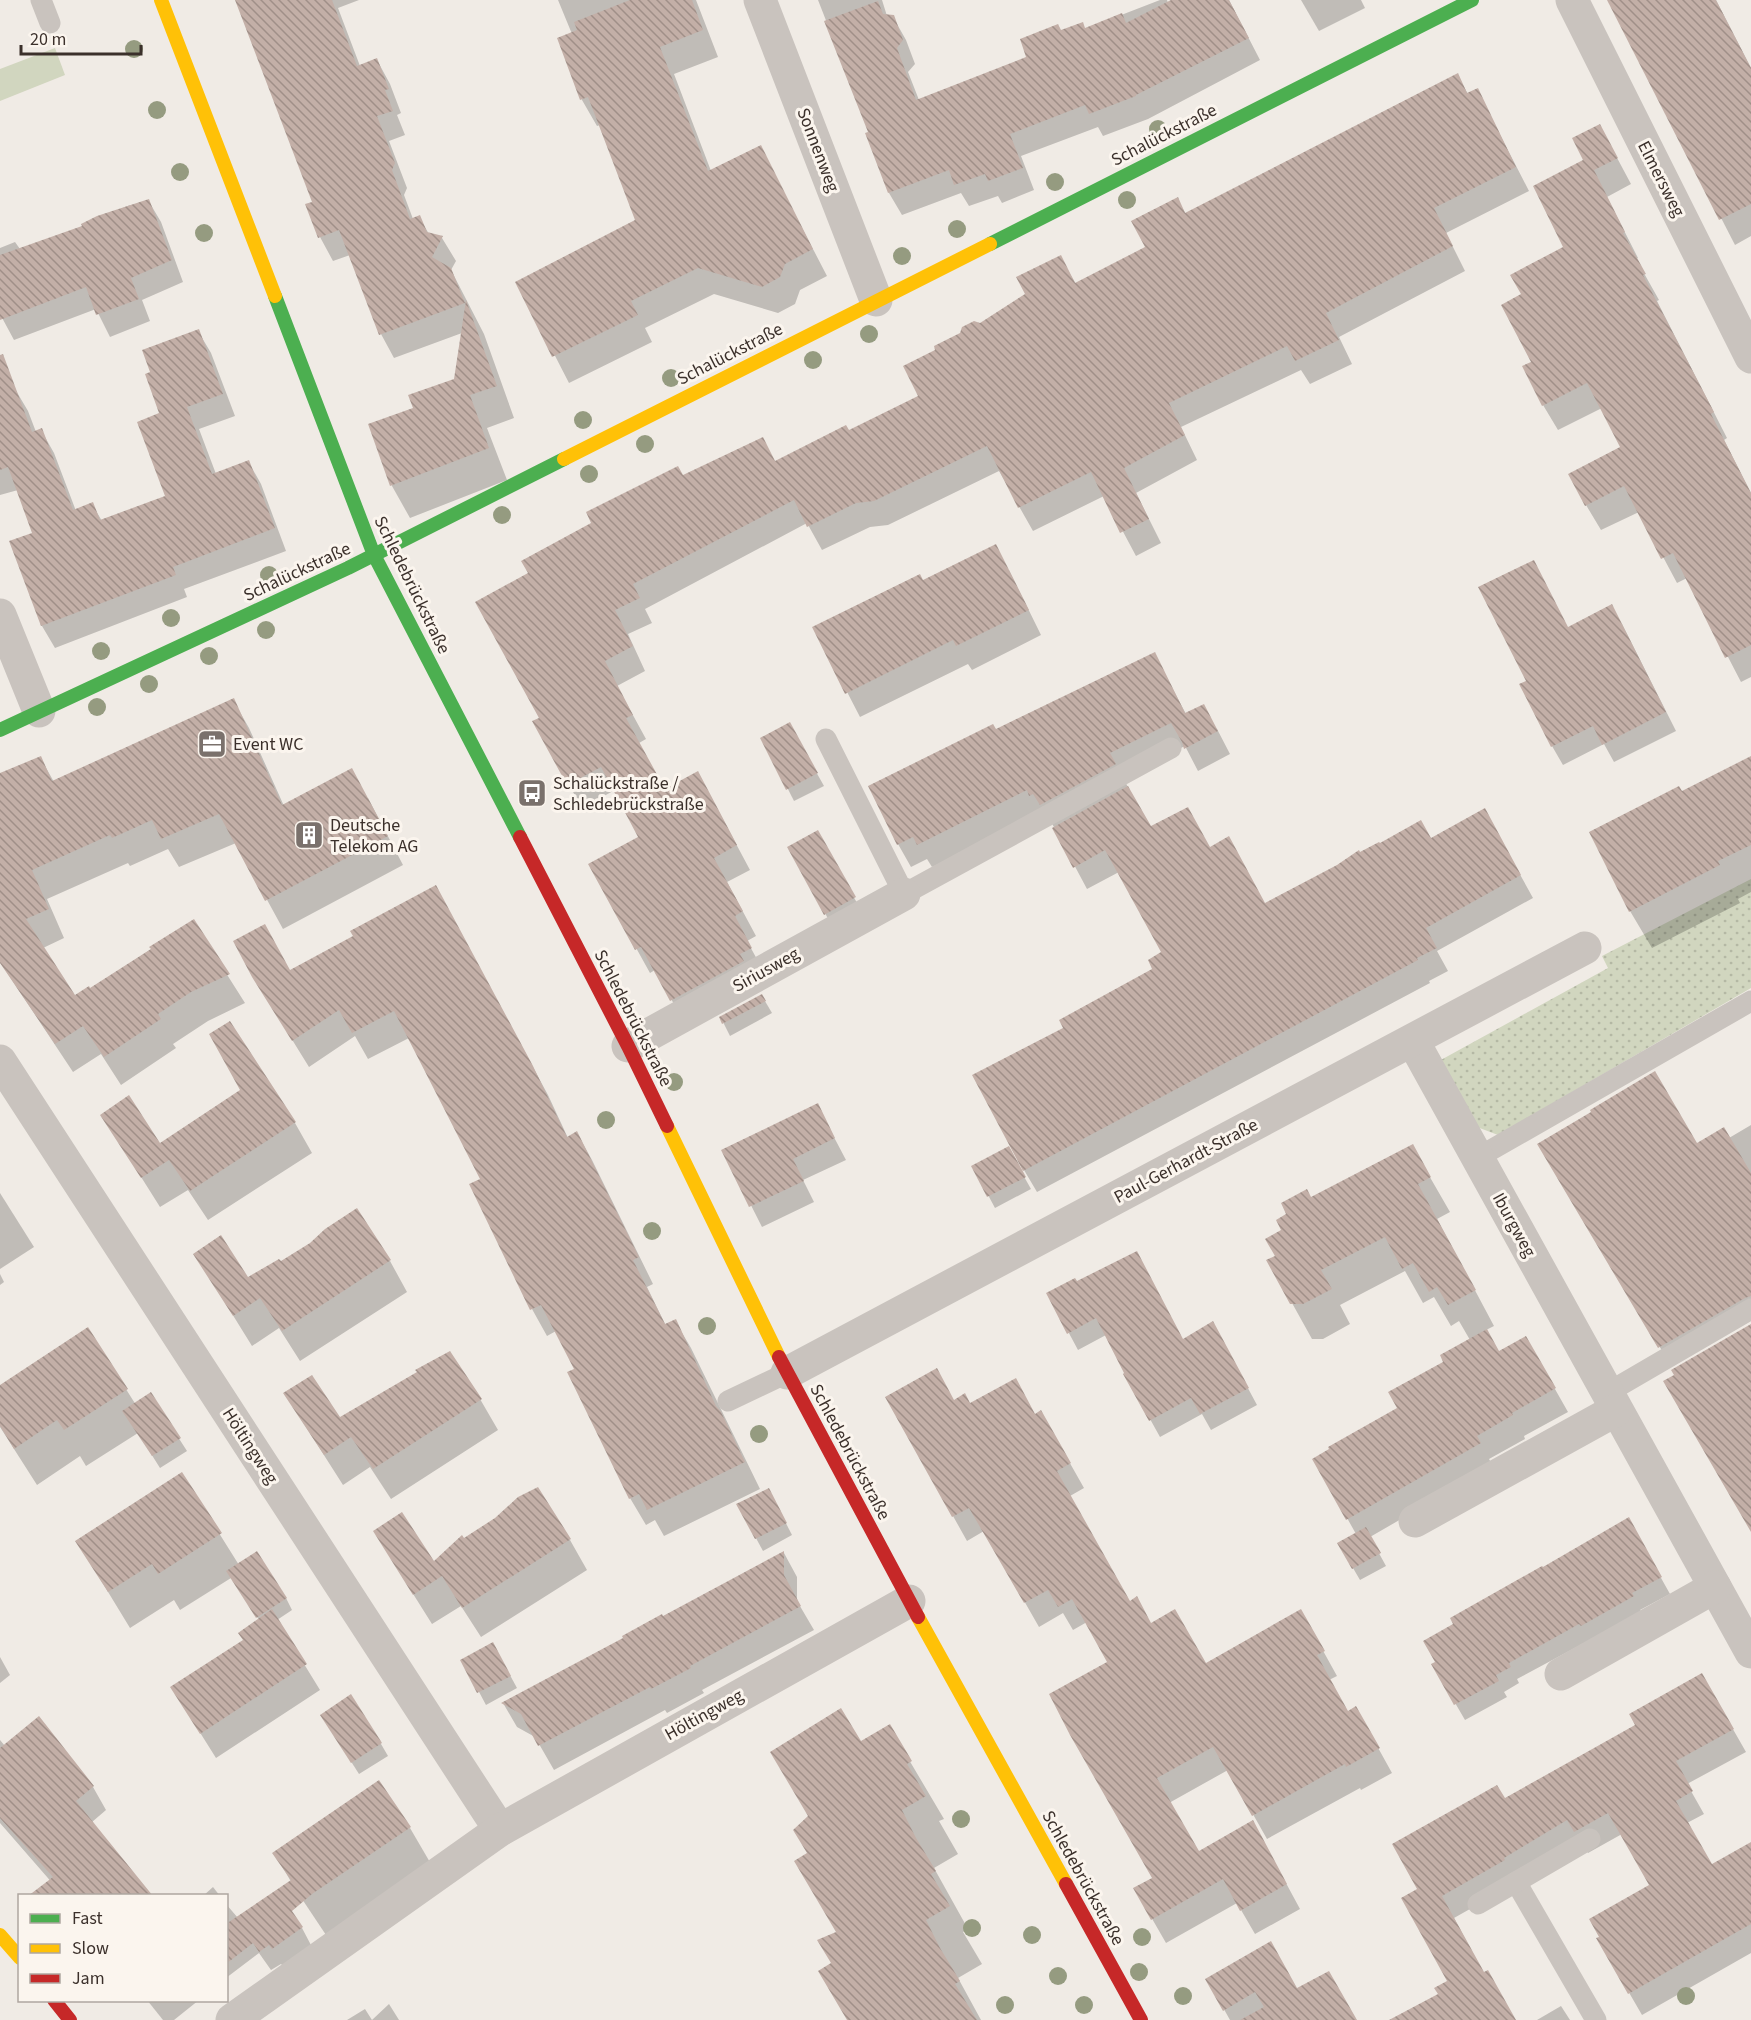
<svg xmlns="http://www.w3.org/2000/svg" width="1751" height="2020" font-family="'Source Sans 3',sans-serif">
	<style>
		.grass { fill: url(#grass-dots) }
		.garden { fill: #d1d6bf }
		.shadow { fill: #0003 }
		.building { fill: url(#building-back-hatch) }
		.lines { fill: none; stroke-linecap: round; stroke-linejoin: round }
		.lane { stroke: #c9c3be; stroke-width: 21 }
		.street { stroke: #c9c3be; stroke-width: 33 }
		.fast { stroke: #4caf50; stroke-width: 14 }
		.slow { stroke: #ffc107; stroke-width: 14 }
		.jam { stroke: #c62828; stroke-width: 14 }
		.tree { fill: #959b80 }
		.labels { text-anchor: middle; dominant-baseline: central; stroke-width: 6; stroke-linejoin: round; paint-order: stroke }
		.street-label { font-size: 18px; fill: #3b302b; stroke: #fbf5ee }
		.poi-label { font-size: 18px; fill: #3b302b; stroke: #fbf5ee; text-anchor: start }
	</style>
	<defs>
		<pattern id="grass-dots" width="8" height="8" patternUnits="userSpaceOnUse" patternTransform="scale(1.5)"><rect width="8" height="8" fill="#d1d6bf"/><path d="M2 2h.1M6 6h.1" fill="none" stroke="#b4b8a4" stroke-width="1.8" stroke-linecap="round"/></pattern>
		<pattern id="building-back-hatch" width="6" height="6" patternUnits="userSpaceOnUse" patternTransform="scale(1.5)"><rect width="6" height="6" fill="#c3afa7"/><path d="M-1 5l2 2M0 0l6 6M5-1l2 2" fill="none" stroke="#a08f88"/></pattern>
	</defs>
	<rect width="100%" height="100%" fill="#f0ebe5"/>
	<!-- grass -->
	<path class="grass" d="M 1751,879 L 1751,988 L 1498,1135 L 1477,1127 L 1439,1061 L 1608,968 L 1602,956 Z"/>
	<!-- garden -->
	<path class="garden" d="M 55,48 L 65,75 L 0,101 L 0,69 Z"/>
	<!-- shadow -->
	<g class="shadow">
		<path d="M 236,0 L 359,0 L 338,8 L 360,66 L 377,60 L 390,84 L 401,113 L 397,115 L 405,135 L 389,141 L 407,188 L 404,195 L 413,219 L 419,217 L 429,234 L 442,238 L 456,261 L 451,270 L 484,334 L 514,418 L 487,428 L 507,480 L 410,518 L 392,486 L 369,425 L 415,409 L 455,380 L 462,333 L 394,358 L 381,334 L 350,255 L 333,261 L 320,237 L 314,203 Z"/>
		<path d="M 558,0 L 696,0 L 718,57 L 674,74 L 711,171 L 760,147 L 827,276 L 800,290 L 795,304 L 778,313 L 714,294 L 645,328 L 652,342 L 569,383 L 517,282 L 637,221 L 600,125 L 597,126 L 582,100 L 559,39 L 572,34 Z"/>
		<path d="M 818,0 L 882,0 L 887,16 L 893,17 L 906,40 L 915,64 L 908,72 L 919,100 L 1028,58 L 1061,32 L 1085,29 L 1160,0 L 1167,0 L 1168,3 L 1174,0 L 1229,0 L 1260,60 L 1148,119 L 1103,136 L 1098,127 L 1021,156 L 1034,190 L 1002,203 L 998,196 L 969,206 L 961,193 L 902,215 L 889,193 L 867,134 L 870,133 Z"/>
		<path d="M 1301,0 L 1361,0 L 1365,8 L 1319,31 Z"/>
		<path d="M 1609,0 L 1716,0 L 1751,68 L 1751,236 L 1735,245 Z"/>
		<path d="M 1457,75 L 1468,94 L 1477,90 L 1529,191 L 1446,233 L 1465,271 L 1339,337 L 1352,364 L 1310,384 L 1301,370 L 1181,427 L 1197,460 L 1136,493 L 1161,543 L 1136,556 L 1104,496 L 1033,531 L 999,471 L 888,525 L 870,527 L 822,550 L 807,523 L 645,609 L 652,623 L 628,634 L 645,671 L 617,686 L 646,739 L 639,743 L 665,791 L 711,797 L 750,870 L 727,882 L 756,936 L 747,941 L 764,972 L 685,1024 L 655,970 L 650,973 L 590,865 L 641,837 L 615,790 L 582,808 L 534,722 L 541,718 L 530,574 L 683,476 L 762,439 L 775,462 L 849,432 L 920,397 L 937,351 L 1027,295 L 1060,257 L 1076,284 L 1147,248 L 1177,199 L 1186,214 Z"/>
		<path d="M 1600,126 L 1631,184 L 1607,197 L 1638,258 L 1636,259 L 1659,300 L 1657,301 L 1727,438 L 1724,440 L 1751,493 L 1751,677 L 1741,682 L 1687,578 L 1677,583 L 1639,512 L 1601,530 L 1586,505 L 1622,448 L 1602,408 L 1558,430 L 1543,405 L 1533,362 L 1523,295 L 1565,248 L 1585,161 Z"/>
		<path d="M 148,200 L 161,222 L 183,282 L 142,300 L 150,321 L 110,337 L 96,309 L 14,340 L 0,314 L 0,248 L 15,242 L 20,249 L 84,227 L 98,218 L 130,205 L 131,207 Z"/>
		<path d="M 198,331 L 211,353 L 235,416 L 199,429 L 216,474 L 248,461 L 261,484 L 286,551 L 184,589 L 187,597 L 55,648 L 42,626 L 10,542 L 34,534 L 18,490 L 0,495 L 0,395 L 15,389 L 28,411 L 36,432 L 41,430 L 54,453 L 76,511 L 92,504 L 102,521 L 167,497 L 161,414 L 152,372 Z"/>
		<path d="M 1009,570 L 1041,635 L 972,670 L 968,664 L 860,717 L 814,628 L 923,582 Z"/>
		<path d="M 1622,624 L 1676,731 L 1614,762 L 1604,744 L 1563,765 L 1552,746 L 1569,628 Z"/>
		<path d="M 1167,678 L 1186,714 L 1217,729 L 1230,754 L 1198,771 L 1185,746 L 1122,776 L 1150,828 L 1210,848 L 1265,905 L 1431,840 L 1497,833 L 1533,898 L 1437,951 L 1448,971 L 1429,981 L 1430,983 L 1037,1192 L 1024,1170 L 1065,1029 L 1154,970 L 1163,953 L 1119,872 L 1087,889 L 1048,816 L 932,867 L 927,859 L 911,867 L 898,844 L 995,731 Z"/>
		<path d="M 233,700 L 249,728 L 284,806 L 368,798 L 403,865 L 283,929 L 236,843 L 179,867 L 168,849 L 130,866 L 128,863 L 47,899 L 64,938 L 43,948 L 75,997 L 90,990 L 193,921 L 245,1003 L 208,1021 L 173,1044 L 176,1048 L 121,1085 L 101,1054 L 73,1072 L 0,962 L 0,774 L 40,757 L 54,782 Z"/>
		<path d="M 789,724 L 824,786 L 794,801 L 762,738 Z"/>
		<path d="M 1751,758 L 1751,892 L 1738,899 L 1740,903 L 1652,948 L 1630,911 L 1682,793 Z"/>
		<path d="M 817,832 L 861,910 L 832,926 L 789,847 Z"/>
		<path d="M 450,914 L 548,1095 L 568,1138 L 577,1133 L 592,1160 L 653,1284 L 647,1287 L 666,1326 L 675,1321 L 691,1348 L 760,1489 L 664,1536 L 655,1520 L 646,1525 L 630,1498 L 576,1370 L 556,1331 L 547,1336 L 532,1309 L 471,1185 L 482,1180 L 409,1038 L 368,1059 L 355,1036 L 309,1067 L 270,1004 L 290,972 Z"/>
		<path d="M 762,996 L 772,1013 L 730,1036 L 721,1018 Z"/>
		<path d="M 817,1105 L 846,1160 L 803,1180 L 814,1202 L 762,1227 L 723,1150 Z"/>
		<path d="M 102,1115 L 160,1145 L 295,1123 L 312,1153 L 208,1220 L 188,1190 L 160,1207 Z"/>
		<path d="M 1751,1125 L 1751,1310 L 1667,1359 L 1539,1145 L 1697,1145 L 1729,1138 Z"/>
		<path d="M 1412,1146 L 1450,1212 L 1437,1219 L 1494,1326 L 1486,1330 L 1499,1353 L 1526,1338 L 1568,1412 L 1524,1436 L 1525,1439 L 1489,1459 L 1493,1466 L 1370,1537 L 1386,1566 L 1360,1580 L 1339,1544 L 1356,1534 L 1314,1459 L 1399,1409 L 1470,1340 L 1459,1321 L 1451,1326 L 1434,1297 L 1423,1303 L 1405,1271 L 1340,1305 L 1350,1324 L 1323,1339 L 1312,1339 L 1292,1303 L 1277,1257 L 1283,1231 L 1311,1199 Z"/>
		<path d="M 1008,1148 L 1031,1189 L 995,1208 L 973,1167 Z"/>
		<path d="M 0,1193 L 34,1247 L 0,1269 Z"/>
		<path d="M 195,1254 L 247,1279 L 281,1263 L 390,1261 L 407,1292 L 300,1361 L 279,1328 L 252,1346 Z"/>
		<path d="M 0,1274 L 4,1282 L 0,1285 Z"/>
		<path d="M 1048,1294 L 1183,1340 L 1222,1340 L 1257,1405 L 1211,1430 L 1202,1414 L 1160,1437 L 1125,1374 L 1126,1373 L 1106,1335 L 1078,1350 Z"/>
		<path d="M 88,1329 L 136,1405 L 151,1395 L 187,1451 L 160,1468 L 138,1433 L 86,1466 L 80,1456 L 37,1485 L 0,1427 L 0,1387 Z"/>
		<path d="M 285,1394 L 339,1419 L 480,1399 L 498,1430 L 391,1499 L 370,1467 L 343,1485 Z"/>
		<path d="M 887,1398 L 954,1402 L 1035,1416 L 1041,1412 L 1084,1488 L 1070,1496 L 1129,1602 L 1151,1624 L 1206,1665 L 1301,1611 L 1337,1676 L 1329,1680 L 1348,1713 L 1356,1708 L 1392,1773 L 1361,1790 L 1360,1788 L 1267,1839 L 1228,1770 L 1169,1803 L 1198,1853 L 1266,1846 L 1300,1909 L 1255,1934 L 1237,1903 L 1166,1943 L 1135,1889 L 1154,1878 L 1109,1663 L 1087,1622 L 1073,1630 L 1063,1613 L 1039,1627 L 984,1531 L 967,1541 Z"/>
		<path d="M 182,1474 L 239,1565 L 286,1598 L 292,1610 L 277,1620 L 320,1690 L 216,1758 L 172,1688 L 245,1641 L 259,1620 L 231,1578 L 180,1610 L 174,1600 L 130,1628 L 77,1541 Z"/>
		<path d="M 775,1502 L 792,1535 L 763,1551 L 738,1505 Z"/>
		<path d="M 1628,1519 L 1670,1594 L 1640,1610 L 1642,1612 L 1517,1679 L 1519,1683 L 1504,1692 L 1507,1697 L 1465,1720 L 1433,1665 L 1543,1569 Z"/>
		<path d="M 463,1540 L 570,1540 L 587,1570 L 481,1637 L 461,1606 L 432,1624 L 393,1562 L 434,1563 Z"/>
		<path d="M 784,1553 L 797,1577 L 797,1601 L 814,1630 L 702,1690 L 704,1693 L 667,1713 L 665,1710 L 554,1770 L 535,1737 L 517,1727 L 503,1703 Z"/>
		<path d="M 493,1644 L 517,1688 L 486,1705 L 462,1660 Z"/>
		<path d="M 0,1657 L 10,1675 L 0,1683 Z"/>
		<path d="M 1702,1675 L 1746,1752 L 1687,1784 L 1704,1814 L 1687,1823 L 1712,1866 L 1751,1844 L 1751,1953 L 1642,2015 L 1598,1939 L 1651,1885 L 1622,1834 L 1588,1853 L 1581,1841 L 1516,1883 L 1454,1918 L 1484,1974 L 1514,2020 L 1432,2020 L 1440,1994 L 1449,1981 L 1419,1890 L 1505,1800 L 1637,1726 Z"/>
		<path d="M 38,1718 L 93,1787 L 106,1810 L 92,1822 L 54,1885 L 0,1823 L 0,1740 L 5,1746 Z"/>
		<path d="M 889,1726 L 944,1819 L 939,1821 L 958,1854 L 934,1868 L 968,1929 L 963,1932 L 982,1964 L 958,1978 L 981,2020 L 848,2020 L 833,1964 L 837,1934 L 809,1854 L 809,1817 L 861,1743 Z"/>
		<path d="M 329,1727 L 381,1744 L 388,1756 L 359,1774 Z"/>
		<path d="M 410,1828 L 431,1864 L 326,1935 L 296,1890 L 274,1853 Z"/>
		<path d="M 213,1887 L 220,1896 L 203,1896 Z"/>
		<path d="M 226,1904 L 238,1918 L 302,1928 L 312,1947 L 284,1967 L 281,1964 L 271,1970 L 259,1953 L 226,1978 Z"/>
		<path d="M 1271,1943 L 1313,2019 L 1317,2020 L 1230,2020 L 1207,1979 Z"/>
		<path d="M 147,2000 L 199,2000 L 174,2020 L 163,2020 Z"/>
		<path d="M 389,2004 L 399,2020 L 347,2020 L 365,2009 L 372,2020 Z"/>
		<path d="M 1561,2006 L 1570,2020 L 1537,2020 Z"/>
	</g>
	<!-- building -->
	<g class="building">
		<path d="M 235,0 L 332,0 L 357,66 L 377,58 L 389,89 L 385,90 L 393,111 L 377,116 L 395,163 L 392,170 L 410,219 L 420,215 L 427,232 L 443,236 L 432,257 L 451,268 L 465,303 L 379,335 L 339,230 L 318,238 L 305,204 L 312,202 Z"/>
		<path d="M 630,0 L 692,0 L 703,30 L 660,47 L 708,171 L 761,145 L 813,249 L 785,264 L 780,277 L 762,287 L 698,268 L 631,301 L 638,315 L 552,357 L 515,282 L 635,220 L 588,97 L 580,100 L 557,38 L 577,30 L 574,22 Z"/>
		<path d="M 1171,0 L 1229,0 L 1249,38 L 1136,95 L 1136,96 L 1089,114 L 1085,105 L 1010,134 L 1023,168 L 988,181 L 985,174 L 954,185 L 949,170 L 888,193 L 865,133 L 868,132 L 824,21 L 878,1 L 883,14 L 894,15 L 903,40 L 897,48 L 916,100 L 1026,57 L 1020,39 L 1058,24 L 1061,30 L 1083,22 L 1085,28 L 1122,13 L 1126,23 Z"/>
		<path d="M 1607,0 L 1716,0 L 1751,68 L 1751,204 L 1719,220 Z"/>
		<path d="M 1458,73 L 1467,93 L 1478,88 L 1516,167 L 1434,208 L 1453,246 L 1326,313 L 1339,340 L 1295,361 L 1287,346 L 1169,403 L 1185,435 L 1124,468 L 1149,519 L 1120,533 L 1091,472 L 1018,508 L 987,446 L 874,501 L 856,503 L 807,527 L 794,500 L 633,584 L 640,598 L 615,610 L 633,646 L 605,661 L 633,715 L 626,718 L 665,789 L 698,771 L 737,845 L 714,858 L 743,911 L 735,916 L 752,948 L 740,954 L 744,961 L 670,1001 L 641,947 L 635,950 L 588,864 L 638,837 L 601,767 L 567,785 L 532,721 L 539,718 L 475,602 L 528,573 L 521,561 L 591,523 L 586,512 L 678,466 L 683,475 L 763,437 L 775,461 L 846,425 L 849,430 L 918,396 L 903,366 L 935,350 L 934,346 L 960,333 L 962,327 L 974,321 L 980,323 L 1025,294 L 1016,277 L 1061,255 L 1075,283 L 1145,247 L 1131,221 L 1178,197 L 1185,213 Z"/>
		<path d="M 1600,124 L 1618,158 L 1594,170 L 1625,232 L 1623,233 L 1646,274 L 1643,275 L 1714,412 L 1711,414 L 1751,493 L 1751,645 L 1725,658 L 1673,553 L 1661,559 L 1624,486 L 1585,506 L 1568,474 L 1620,447 L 1587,383 L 1542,406 L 1522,366 L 1531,362 L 1501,305 L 1521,294 L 1510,275 L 1563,247 L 1533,186 L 1583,160 L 1572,138 Z"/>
		<path d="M 149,199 L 172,260 L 131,278 L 139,299 L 96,315 L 86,287 L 0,320 L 0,255 L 82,226 L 81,224 L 97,216 Z"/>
		<path d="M 466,300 L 497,386 L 470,395 L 489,448 L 390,486 L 368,424 L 413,408 L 408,395 L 454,379 Z"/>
		<path d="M 199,329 L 223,394 L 187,407 L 212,474 L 249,460 L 275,528 L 173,567 L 176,575 L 41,626 L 9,541 L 32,533 L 8,467 L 0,470 L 0,355 L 3,354 L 32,432 L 42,428 L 73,510 L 93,502 L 100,520 L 165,496 L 137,422 L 159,413 L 145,374 L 150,372 L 142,350 Z"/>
		<path d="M 996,544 L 1029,610 L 956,646 L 953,640 L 845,694 L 812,627 L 920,574 L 923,580 Z"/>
		<path d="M 1534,560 L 1568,627 L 1612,604 L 1666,712 L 1602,745 L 1593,726 L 1551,747 L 1519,684 L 1526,681 L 1478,587 Z"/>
		<path d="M 1155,652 L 1185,713 L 1204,704 L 1218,731 L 1184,749 L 1182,742 L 1171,723 L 1110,753 L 1116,764 L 1040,805 L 1033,794 L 1029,796 L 1027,790 L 917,845 L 913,837 L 897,845 L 868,786 L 993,724 L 996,729 Z"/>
		<path d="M 234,698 L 282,805 L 352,768 L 388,836 L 265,901 L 219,814 L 161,839 L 152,820 L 112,838 L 110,835 L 32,870 L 49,909 L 26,919 L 75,995 L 89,986 L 90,988 L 151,949 L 149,947 L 194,919 L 230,974 L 191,992 L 158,1014 L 161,1019 L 104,1057 L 83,1026 L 55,1044 L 0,963 L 0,773 L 41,756 L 52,781 Z"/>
		<path d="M 790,722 L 818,773 L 786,790 L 760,738 Z"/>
		<path d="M 1751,756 L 1751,845 L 1718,861 L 1720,865 L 1629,912 L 1589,832 L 1679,786 L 1682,791 Z"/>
		<path d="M 1128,786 L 1151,826 L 1188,807 L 1210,847 L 1229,836 L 1265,903 L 1337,865 L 1359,850 L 1360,852 L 1379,842 L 1380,843 L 1421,820 L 1431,838 L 1485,808 L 1521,875 L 1426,928 L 1437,948 L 1417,958 L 1418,960 L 1023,1171 L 972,1075 L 1063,1028 L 1059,1020 L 1152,969 L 1148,960 L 1161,952 L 1105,850 L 1073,868 L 1052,828 Z"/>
		<path d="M 818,830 L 856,897 L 824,915 L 787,847 Z"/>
		<path d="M 436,885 L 533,1066 L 567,1137 L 577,1131 L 639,1257 L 633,1260 L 665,1324 L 676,1319 L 716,1406 L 721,1412 L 745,1462 L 647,1510 L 639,1494 L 629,1499 L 567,1372 L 574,1369 L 541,1305 L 530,1310 L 469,1184 L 480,1179 L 394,1011 L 352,1033 L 339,1010 L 292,1041 L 252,977 L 233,941 L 265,924 L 290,970 L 353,936 L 350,931 Z"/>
		<path d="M 762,994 L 766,1001 L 722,1024 L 719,1017 Z"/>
		<path d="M 230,1021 L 296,1122 L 190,1191 L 169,1160 L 141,1178 L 100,1115 L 129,1095 L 160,1143 L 240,1090 L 209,1034 Z"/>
		<path d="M 1655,1071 L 1697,1143 L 1724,1127 L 1751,1173 L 1751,1296 L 1745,1298 L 1658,1348 L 1537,1144 L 1591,1112 L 1590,1110 Z"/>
		<path d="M 818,1103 L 835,1138 L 793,1159 L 804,1181 L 749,1207 L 721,1150 Z"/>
		<path d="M 1413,1144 L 1431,1177 L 1418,1184 L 1476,1290 L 1448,1305 L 1437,1287 L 1429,1292 L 1413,1263 L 1402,1269 L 1385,1237 L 1321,1270 L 1332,1289 L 1303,1304 L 1290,1304 L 1266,1260 L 1275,1256 L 1265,1239 L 1281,1230 L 1276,1220 L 1286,1214 L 1281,1203 L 1307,1189 L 1311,1197 Z"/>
		<path d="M 1009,1146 L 1026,1177 L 987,1197 L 971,1166 Z"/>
		<path d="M 357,1208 L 391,1260 L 282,1331 L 260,1298 L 233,1316 L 193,1254 L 221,1235 L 248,1277 L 279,1259 L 281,1261 L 310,1243 L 325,1229 Z"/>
		<path d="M 1137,1251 L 1183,1339 L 1213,1321 L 1249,1388 L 1200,1414 L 1191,1398 L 1149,1421 L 1123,1374 L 1124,1373 L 1096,1318 L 1067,1334 L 1046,1293 L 1075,1278 L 1077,1281 Z"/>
		<path d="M 1751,1324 L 1751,1532 L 1663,1381 L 1674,1375 L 1671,1370 Z"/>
		<path d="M 88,1327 L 128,1389 L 64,1430 L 57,1420 L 14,1449 L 0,1426 L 0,1385 Z"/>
		<path d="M 1487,1329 L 1499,1351 L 1526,1336 L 1556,1388 L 1512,1413 L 1513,1415 L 1477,1436 L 1481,1443 L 1346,1520 L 1312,1459 L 1329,1449 L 1328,1447 L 1397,1408 L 1388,1392 L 1443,1362 L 1440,1355 Z"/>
		<path d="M 450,1351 L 482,1399 L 373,1469 L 351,1437 L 324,1455 L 283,1393 L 312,1375 L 340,1417 L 417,1372 L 415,1370 Z"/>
		<path d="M 937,1368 L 954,1400 L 965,1393 L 970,1403 L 1016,1378 L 1035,1414 L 1041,1410 L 1071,1463 L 1057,1471 L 1130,1601 L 1137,1596 L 1151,1623 L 1175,1609 L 1206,1663 L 1301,1609 L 1325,1651 L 1317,1655 L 1348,1711 L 1356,1706 L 1380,1748 L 1346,1767 L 1345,1764 L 1252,1816 L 1213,1747 L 1157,1778 L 1199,1851 L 1253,1820 L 1287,1884 L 1240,1911 L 1223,1879 L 1151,1920 L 1133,1888 L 1152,1878 L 1070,1735 L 1049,1694 L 1107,1662 L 1072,1599 L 1058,1607 L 1048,1590 L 1024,1603 L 969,1508 L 952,1517 L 885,1397 Z"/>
		<path d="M 151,1392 L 181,1438 L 152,1456 L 122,1411 Z"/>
		<path d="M 182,1472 L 222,1533 L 158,1574 L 152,1564 L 108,1592 L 75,1541 Z"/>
		<path d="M 538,1487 L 571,1539 L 462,1608 L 442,1576 L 413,1595 L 373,1531 L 402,1512 L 434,1561 L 462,1535 L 464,1538 L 495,1518 L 518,1497 Z"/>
		<path d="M 769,1488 L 787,1523 L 755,1539 L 736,1504 Z"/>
		<path d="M 1629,1517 L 1662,1577 L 1632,1593 L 1634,1596 L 1581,1626 L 1579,1624 L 1509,1663 L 1511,1667 L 1496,1675 L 1499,1681 L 1454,1705 L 1431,1664 L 1435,1662 L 1423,1641 L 1453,1624 L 1450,1618 L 1542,1566 L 1543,1567 Z"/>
		<path d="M 1366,1527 L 1381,1553 L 1352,1569 L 1337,1543 Z"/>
		<path d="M 257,1551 L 287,1598 L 256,1618 L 226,1571 Z"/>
		<path d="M 784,1551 L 784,1575 L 801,1606 L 690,1666 L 691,1668 L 651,1689 L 650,1687 L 538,1746 L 521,1714 L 501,1703 L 623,1638 L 622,1636 L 662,1614 L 663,1616 Z"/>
		<path d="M 272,1609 L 307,1664 L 200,1734 L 170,1687 L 243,1640 L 238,1633 Z"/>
		<path d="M 493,1642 L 511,1676 L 477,1693 L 460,1660 Z"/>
		<path d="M 1702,1673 L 1734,1729 L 1676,1761 L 1693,1791 L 1676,1801 L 1712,1864 L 1751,1842 L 1751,1924 L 1628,1994 L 1596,1938 L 1599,1937 L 1589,1919 L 1649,1885 L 1608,1813 L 1574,1832 L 1567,1820 L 1504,1858 L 1505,1860 L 1442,1896 L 1484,1972 L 1488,1970 L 1516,2020 L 1389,2020 L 1438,1994 L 1434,1988 L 1447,1981 L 1401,1898 L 1417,1889 L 1392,1844 L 1497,1785 L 1505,1798 L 1635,1725 L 1629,1714 Z"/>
		<path d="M 351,1694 L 382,1743 L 351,1763 L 320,1715 Z"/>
		<path d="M 841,1708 L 861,1741 L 890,1724 L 912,1761 L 907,1764 L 926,1796 L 902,1810 L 916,1838 L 936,1871 L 931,1874 L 950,1906 L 926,1920 L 940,1948 L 960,1981 L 955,1984 L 977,2020 L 847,2020 L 818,1971 L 831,1963 L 817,1940 L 836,1932 L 794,1861 L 807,1853 L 793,1830 L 808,1816 L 770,1752 Z"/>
		<path d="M 39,1716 L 94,1786 L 76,1801 L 153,1896 L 28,1896 L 53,1877 L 0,1818 L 0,1748 Z"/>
		<path d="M 379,1780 L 411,1827 L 312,1894 L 292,1911 L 303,1927 L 272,1949 L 269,1945 L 259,1952 L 253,1943 L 226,1964 L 226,1924 L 291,1880 L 272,1853 Z"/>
		<path d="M 1271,1941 L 1297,1988 L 1329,1971 L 1357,2020 L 1240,2020 L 1264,2007 L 1255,1992 L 1223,2011 L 1205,1979 Z"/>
	</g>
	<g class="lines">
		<!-- lane -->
		<g class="lane">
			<path d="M 41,0 L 50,23"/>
			<path d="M 826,739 L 904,894 L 1171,748"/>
			<path d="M 1477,1158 L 1751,1001"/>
			<path d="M 1607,1393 L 1751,1309"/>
			<path d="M 728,1401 L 787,1373"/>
			<path d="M 1516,1882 L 1596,2020"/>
			<path d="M 1478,1904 L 1590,1839"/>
		</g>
		<!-- street -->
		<g class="street">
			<path d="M 760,0 L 876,300"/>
			<path d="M 1572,0 L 1751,357"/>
			<path d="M 0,615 L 39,711"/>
			<path d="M 1413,1041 L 1751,1652"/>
			<path d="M 628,1046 L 904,894"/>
			<path d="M 0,1061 L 500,1830"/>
			<path d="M 787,1373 L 1585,948"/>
			<path d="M 1415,1521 L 1616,1410"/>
			<path d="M 1561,1674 L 1715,1587"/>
			<path d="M 232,2020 L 500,1830 L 909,1601"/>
		</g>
		<!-- fast -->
		<g class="fast">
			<path d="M 990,244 L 1472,0"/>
			<path d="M 275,296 L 374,555 L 520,837"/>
			<path d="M 0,730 L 348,568 L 564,459"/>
		</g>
		<!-- slow -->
		<g class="slow">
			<path d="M 161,0 L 275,296"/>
			<path d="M 564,459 L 990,244"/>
			<path d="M 667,1126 L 779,1357"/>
			<path d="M 918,1617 L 1066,1884"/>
			<path d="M 0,1935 L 20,1958"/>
		</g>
		<!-- jam -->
		<g class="jam">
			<path d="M 520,837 L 628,1046 L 667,1126"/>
			<path d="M 779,1357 L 918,1617"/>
			<path d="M 1066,1884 L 1141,2020"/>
			<path d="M 54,2000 L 70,2020"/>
		</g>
	</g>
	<!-- trees -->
	<g class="tree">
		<circle cx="134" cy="49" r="9"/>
		<circle cx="157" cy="110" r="9"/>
		<circle cx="1158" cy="129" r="9"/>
		<circle cx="180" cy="172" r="9"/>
		<circle cx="1055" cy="182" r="9"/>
		<circle cx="1127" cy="200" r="9"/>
		<circle cx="957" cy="229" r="9"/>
		<circle cx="204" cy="233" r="9"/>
		<circle cx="902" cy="256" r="9"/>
		<circle cx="869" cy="334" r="9"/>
		<circle cx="813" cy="360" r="9"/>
		<circle cx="671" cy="378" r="9"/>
		<circle cx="583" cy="420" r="9"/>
		<circle cx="645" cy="444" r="9"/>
		<circle cx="589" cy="474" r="9"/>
		<circle cx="502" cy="515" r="9"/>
		<circle cx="269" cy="575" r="9"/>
		<circle cx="171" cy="618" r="9"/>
		<circle cx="266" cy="630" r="9"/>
		<circle cx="101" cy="651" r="9"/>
		<circle cx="209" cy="656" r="9"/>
		<circle cx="149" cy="684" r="9"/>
		<circle cx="97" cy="707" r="9"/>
		<circle cx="674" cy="1082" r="9"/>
		<circle cx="606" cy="1120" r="9"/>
		<circle cx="652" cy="1231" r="9"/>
		<circle cx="707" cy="1326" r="9"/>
		<circle cx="759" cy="1434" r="9"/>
		<circle cx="961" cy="1819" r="9"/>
		<circle cx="972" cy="1928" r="9"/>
		<circle cx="1032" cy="1935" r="9"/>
		<circle cx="1142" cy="1937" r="9"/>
		<circle cx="1139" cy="1972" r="9"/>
		<circle cx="1058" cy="1976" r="9"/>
		<circle cx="1183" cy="1996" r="9"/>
		<circle cx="1686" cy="1996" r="9"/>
		<circle cx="1005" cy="2005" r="9"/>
		<circle cx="1084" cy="2005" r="9"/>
	</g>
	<!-- icons -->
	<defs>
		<g id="office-square" transform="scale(1.5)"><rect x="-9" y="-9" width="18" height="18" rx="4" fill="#7a716c" stroke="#fbf5ee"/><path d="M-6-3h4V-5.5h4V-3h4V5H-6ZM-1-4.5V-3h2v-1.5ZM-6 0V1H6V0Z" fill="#fff"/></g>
		<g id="bus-square" transform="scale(1.5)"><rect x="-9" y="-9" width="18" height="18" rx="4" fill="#7a716c" stroke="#fbf5ee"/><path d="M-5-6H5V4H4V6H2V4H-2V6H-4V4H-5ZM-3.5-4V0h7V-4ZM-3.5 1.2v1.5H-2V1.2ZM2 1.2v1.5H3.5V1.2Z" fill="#fff"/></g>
		<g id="building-square" transform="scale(1.5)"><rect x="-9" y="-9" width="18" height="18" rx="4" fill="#7a716c" stroke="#fbf5ee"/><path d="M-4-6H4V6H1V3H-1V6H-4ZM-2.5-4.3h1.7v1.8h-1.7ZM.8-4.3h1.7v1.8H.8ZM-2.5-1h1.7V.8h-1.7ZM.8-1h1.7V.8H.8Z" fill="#fff"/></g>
	</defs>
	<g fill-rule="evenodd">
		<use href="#office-square" x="212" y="744"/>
		<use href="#bus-square" x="532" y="793"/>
		<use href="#building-square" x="309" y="835"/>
	</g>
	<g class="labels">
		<!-- street labels -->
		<g class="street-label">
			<text transform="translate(1164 135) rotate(-27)">Schalückstraße</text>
			<text transform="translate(818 150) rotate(69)">Sonnenweg</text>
			<text transform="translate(1661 179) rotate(63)">Elmersweg</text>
			<text transform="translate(730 354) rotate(-27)">Schalückstraße</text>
			<text transform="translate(297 572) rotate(-25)">Schalückstraße</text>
			<text transform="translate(412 585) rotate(64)">Schledebrückstraße</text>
			<text transform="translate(766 970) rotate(-29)">Siriusweg</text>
			<text transform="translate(633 1018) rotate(63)">Schledebrückstraße</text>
			<text transform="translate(1186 1161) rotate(-28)">Paul-Gerhardt-Straße</text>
			<text transform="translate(1514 1225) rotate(61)">Iburgweg</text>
			<text transform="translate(250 1446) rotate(57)">Höltingweg</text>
			<text transform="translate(850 1452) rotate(62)">Schledebrückstraße</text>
			<text transform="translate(704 1715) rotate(-29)">Höltingweg</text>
			<text transform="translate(1083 1878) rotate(61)">Schledebrückstraße</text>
		</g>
		<!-- poi labels -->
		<g class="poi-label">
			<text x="233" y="744">Event WC</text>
			<text x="553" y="783">Schalückstraße /<tspan x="553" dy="21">Schledebrückstraße</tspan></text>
			<text x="330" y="825">Deutsche<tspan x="330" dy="21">Telekom AG</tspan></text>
		</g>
	</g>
	<!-- legend -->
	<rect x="18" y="1894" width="210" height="108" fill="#fbf5ee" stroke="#aea6a0" stroke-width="1.5"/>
	<rect x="30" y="1914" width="30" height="9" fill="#4caf50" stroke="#aea6a0" stroke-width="1.5"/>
	<text x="72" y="1924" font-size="18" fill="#3b302b">Fast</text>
	<rect x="30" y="1944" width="30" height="9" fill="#ffc107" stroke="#aea6a0" stroke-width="1.5"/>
	<text x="72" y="1954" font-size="18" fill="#3b302b">Slow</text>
	<rect x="30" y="1974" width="30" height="9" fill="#c62828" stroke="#aea6a0" stroke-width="1.5"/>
	<text x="72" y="1984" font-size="18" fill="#3b302b">Jam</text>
	<!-- scale -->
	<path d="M21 45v9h120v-9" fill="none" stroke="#3b302b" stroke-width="3"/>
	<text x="30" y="45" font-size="18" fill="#3b302b" stroke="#fbf5ee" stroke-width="4.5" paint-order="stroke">20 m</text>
</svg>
